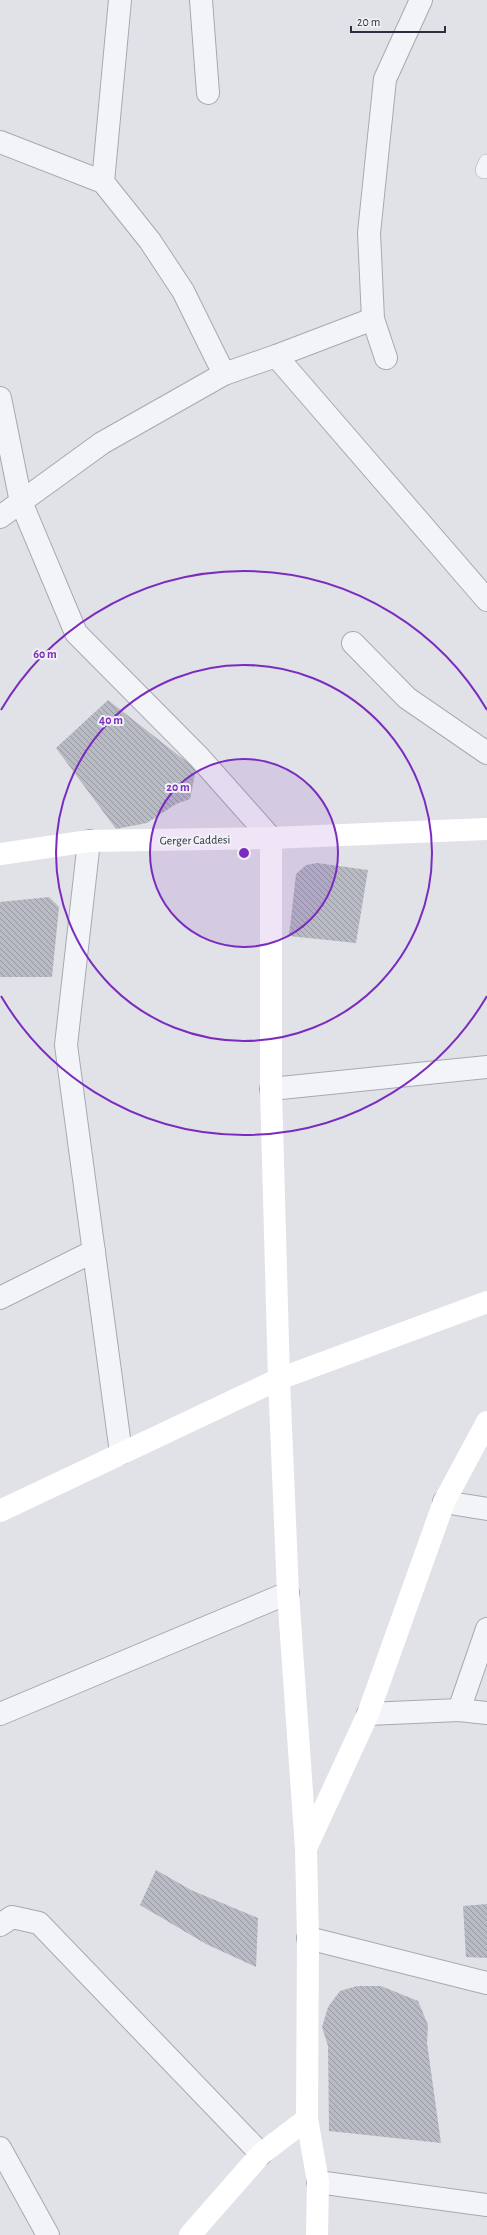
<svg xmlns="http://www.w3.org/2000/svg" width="487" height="2235" font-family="'Alegreya Sans',sans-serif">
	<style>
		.building { fill: url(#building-back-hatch) }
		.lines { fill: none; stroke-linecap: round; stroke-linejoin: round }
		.lane-casing { stroke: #a7a9b2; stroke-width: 18 }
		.street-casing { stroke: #a7a9b2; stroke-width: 24 }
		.lane { stroke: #f3f4f7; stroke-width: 17 }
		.street { stroke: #f3f4f7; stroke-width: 22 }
		.secondary { stroke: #fff; stroke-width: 22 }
		.ring { fill: none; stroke: #7b2cbf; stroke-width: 2 }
		.labels { text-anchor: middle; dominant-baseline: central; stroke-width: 4; stroke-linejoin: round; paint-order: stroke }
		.street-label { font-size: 12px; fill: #2b2f3e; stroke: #f0f1f5 }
		.centre { fill: #7b2cbf; stroke: #f0f1f5; stroke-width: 2 }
		.ring-label { font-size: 12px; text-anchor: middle; font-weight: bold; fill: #7b2cbf; stroke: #f0f1f5; stroke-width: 4; stroke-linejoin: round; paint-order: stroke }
	</style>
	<defs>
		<pattern id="building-back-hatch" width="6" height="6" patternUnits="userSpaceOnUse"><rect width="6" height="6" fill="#b8bbc4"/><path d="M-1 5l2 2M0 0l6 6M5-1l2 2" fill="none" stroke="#9698a1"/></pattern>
	</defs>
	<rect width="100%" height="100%" fill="#e1e2e8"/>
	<!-- building -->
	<g class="building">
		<path d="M 108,700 L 196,769 L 190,799 L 176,804 L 147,823 L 116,829 L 56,748 Z"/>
		<path d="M 317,863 L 368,870 L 356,943 L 289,936 L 296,874 L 306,865 Z"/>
		<path d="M 49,897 L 59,907 L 52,977 L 0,977 L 0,902 Z"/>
		<path d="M 156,1870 L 191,1890 L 258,1918 L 256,1967 L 206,1944 L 140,1905 Z"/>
		<path d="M 487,1904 L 487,1958 L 466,1957 L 463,1906 Z"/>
		<path d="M 357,1986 L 381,1986 L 418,2001 L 428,2025 L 427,2043 L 441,2143 L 329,2131 L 328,2046 L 322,2027 L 328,2007 L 340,1991 Z"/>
	</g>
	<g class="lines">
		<!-- lane casing -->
		<g class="lane-casing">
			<path id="lane" d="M 484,170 L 487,163"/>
		</g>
		<!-- street casing -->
		<g class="street-casing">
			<g id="street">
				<path d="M 120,0 L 103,182 L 150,241 L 183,291 L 224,374"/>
				<path d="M 201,0 L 208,93"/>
				<path d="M 0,142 L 103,182"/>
				<path d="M 276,356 L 487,600"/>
				<path d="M 386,358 L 373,319 L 369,233 L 385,79 L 421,0"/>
				<path d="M 0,398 L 21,502 L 76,633 L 199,757 L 271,838"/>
				<path d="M 0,517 L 102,443 L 224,374 L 276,356 L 373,319"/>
				<path d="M 353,643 L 407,698 L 487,753"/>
				<path d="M 89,841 L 66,1045 L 121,1453"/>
				<path d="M 271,1089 L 487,1067"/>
				<path d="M 0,1298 L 94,1251"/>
				<path d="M 444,1502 L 487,1509"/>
				<path d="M 459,1710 L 487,1629"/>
				<path d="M 0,1714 L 288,1593"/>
				<path d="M 368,1714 L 459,1710 L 487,1713"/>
				<path d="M 0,1925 L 12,1917 L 39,1923 L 261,2154"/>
				<path d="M 308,1938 L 487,1983"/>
				<path d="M 0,2148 L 48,2235"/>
				<path d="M 318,2182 L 487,2205"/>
			</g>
		</g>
		<!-- lane -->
		<use href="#lane" class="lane"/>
		<!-- street -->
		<use href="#street" class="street"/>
		<!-- secondary -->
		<g class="secondary">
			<path d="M 271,838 L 271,1089 L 279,1379 L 288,1593 L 306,1849 L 308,1938 L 307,2119 L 318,2182 L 317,2235"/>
			<path d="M 0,854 L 89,841 L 271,838 L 487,829"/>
			<path d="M 0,1511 L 279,1379 L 487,1302"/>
			<path d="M 307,1846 L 368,1714 L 444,1502 L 487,1422"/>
			<path d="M 190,2235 L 261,2154 L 307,2119"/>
		</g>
	</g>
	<!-- distance rings -->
	<circle cx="244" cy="853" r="94" fill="#7b2cbf" fill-opacity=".12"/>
	<g class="ring">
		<circle cx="244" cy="853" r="94"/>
		<circle cx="244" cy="853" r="188"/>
		<path d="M487 996A282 282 0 0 1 1 996M1 710A282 282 0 0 1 487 710"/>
	</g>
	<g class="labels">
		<!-- street labels -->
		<g class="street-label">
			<text transform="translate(195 840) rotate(-1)">Gerger Caddesi</text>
		</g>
	</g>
	<circle cx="244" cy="853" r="6" class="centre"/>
	<g class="ring-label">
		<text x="45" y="658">60 m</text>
		<text x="111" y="724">40 m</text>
		<text x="178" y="791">20 m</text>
	</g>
	<!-- scale -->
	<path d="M351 26v6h94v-6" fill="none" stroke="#2b2f3e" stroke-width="2"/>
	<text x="357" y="26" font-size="12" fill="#2b2f3e" stroke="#f0f1f5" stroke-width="3" paint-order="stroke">20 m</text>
</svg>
